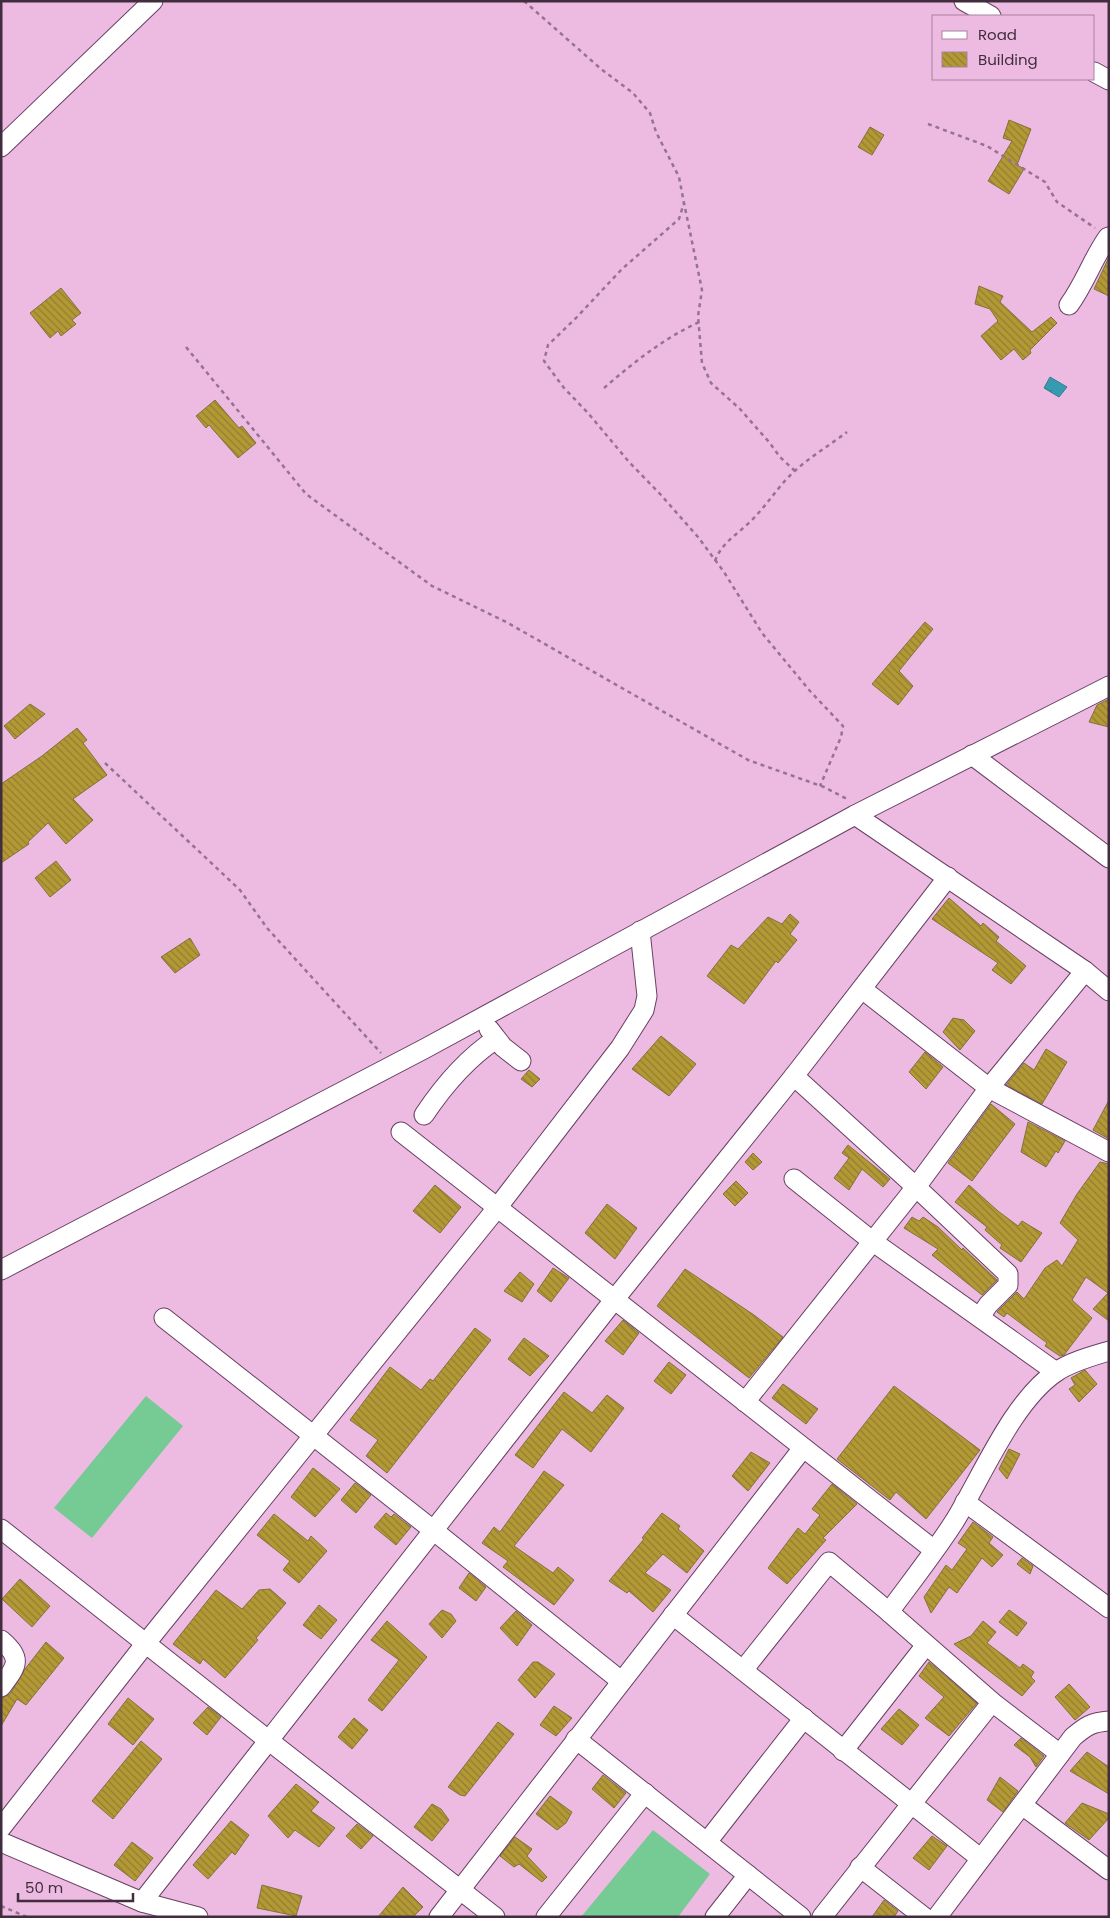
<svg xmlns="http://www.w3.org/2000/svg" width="1110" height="1918" font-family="Poppins,sans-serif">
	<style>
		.pitch { fill: #76ca93 }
		.water { fill: url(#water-ripples); stroke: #397a8e }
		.building { fill: url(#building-back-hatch); stroke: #81723c }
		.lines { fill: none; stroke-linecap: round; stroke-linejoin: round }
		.minor-casing { stroke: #683f61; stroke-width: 21 }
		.path { stroke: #96738e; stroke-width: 2.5; stroke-dasharray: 4 4; stroke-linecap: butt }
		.minor { stroke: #fff; stroke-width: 19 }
	</style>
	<defs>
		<pattern id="water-ripples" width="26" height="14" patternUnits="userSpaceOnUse" patternTransform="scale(1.25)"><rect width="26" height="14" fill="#359bb0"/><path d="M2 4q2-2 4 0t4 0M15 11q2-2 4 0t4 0" fill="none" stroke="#2e7f90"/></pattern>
		<pattern id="building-back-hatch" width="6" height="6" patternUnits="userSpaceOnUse" patternTransform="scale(1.25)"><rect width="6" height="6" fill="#b39935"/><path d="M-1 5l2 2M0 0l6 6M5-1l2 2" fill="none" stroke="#937d2e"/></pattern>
	</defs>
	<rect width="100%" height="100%" fill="#edbbe2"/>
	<!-- pitch -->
	<g class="pitch">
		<path d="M 146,1396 L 183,1426 L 92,1538 L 54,1508 Z"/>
		<path d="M 653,1830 L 710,1874 L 678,1917 L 581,1917 Z"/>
	</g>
	<!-- water -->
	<path class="water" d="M 1050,377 L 1067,387 L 1059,397 L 1044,388 Z"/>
	<!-- building -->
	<g class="building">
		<path d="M 1009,120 L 1031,129 L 1017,165 L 1024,169 L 1009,194 L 988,181 L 1012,141 L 1003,138 Z"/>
		<path d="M 870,127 L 884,135 L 872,155 L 858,147 Z"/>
		<path d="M 1109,257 L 1109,296 L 1094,289 Z"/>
		<path d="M 979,286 L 1003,296 L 1000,302 L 1032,332 L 1051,317 L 1057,323 L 1030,350 L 1031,353 L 1023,360 L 1014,349 L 1001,360 L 981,336 L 998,321 L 990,309 L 975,304 Z"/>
		<path d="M 61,288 L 81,313 L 72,320 L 76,324 L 61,336 L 58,331 L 50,338 L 30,313 Z"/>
		<path d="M 215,400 L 239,428 L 242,426 L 256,443 L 238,458 L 209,425 L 206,428 L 196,416 Z"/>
		<path d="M 925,622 L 933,629 L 899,671 L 913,686 L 898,705 L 872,684 Z"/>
		<path d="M 1109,699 L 1109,727 L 1089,722 L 1097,705 Z"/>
		<path d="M 30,704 L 45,714 L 15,739 L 4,726 Z"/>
		<path d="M 77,728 L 87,740 L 83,743 L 107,775 L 73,799 L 93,820 L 66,844 L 48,823 L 28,842 L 29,844 L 1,863 L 1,784 L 42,756 Z"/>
		<path d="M 56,861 L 71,880 L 50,897 L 35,878 Z"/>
		<path d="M 949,898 L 981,926 L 983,923 L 999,937 L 996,941 L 1026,966 L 1011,984 L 992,970 L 998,963 L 932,919 Z"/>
		<path d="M 790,914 L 799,922 L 790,934 L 797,940 L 778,963 L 776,961 L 744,1004 L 707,976 L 731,945 L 738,949 L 768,917 L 782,924 Z"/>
		<path d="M 190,938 L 200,955 L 175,973 L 161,957 Z"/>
		<path d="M 953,1018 L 964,1020 L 975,1031 L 960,1050 L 943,1032 Z"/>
		<path d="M 661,1036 L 696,1064 L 669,1096 L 632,1069 Z"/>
		<path d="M 1046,1049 L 1067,1062 L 1042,1104 L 1006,1085 L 1024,1063 L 1034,1070 Z"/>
		<path d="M 925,1052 L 943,1067 L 926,1089 L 909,1072 Z"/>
		<path d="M 529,1070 L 540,1079 L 532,1087 L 521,1079 Z"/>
		<path d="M 1109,1100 L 1109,1139 L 1093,1130 Z"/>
		<path d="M 991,1104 L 1015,1124 L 972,1181 L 948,1163 Z"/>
		<path d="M 1028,1122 L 1065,1141 L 1058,1153 L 1056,1151 L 1046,1167 L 1021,1152 Z"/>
		<path d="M 848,1145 L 890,1179 L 883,1187 L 862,1169 L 849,1190 L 834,1178 L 849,1158 L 842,1153 Z"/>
		<path d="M 753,1153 L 762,1162 L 753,1170 L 745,1162 Z"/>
		<path d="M 1100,1162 L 1109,1164 L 1109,1321 L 1093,1309 L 1108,1293 L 1086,1277 L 1072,1300 L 1092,1318 L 1064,1355 L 1060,1356 L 1045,1346 L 1047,1343 L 1007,1313 L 1004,1317 L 997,1312 L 1017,1292 L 1024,1299 L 1045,1268 L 1057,1260 L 1062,1266 L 1078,1240 L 1060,1223 L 1077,1194 Z"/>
		<path d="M 736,1181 L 748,1193 L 735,1206 L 723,1194 Z"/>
		<path d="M 435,1185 L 461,1207 L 440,1233 L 413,1211 Z"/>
		<path d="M 969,1185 L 998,1211 L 1018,1226 L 1022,1221 L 1042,1233 L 1021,1262 L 1000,1248 L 1002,1245 L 985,1230 L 987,1227 L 955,1202 Z"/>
		<path d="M 607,1204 L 637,1228 L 615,1259 L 585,1233 Z"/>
		<path d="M 912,1217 L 919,1221 L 923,1217 L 938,1227 L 962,1250 L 963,1248 L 997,1280 L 982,1295 L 932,1255 L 938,1249 L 904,1228 Z"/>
		<path d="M 553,1268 L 569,1278 L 551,1302 L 537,1291 Z"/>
		<path d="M 685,1269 L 754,1315 L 783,1337 L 749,1378 L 657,1306 Z"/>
		<path d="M 520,1272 L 534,1284 L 522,1302 L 504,1291 Z"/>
		<path d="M 623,1320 L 639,1333 L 623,1355 L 605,1341 Z"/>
		<path d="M 475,1328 L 491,1340 L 387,1473 L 366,1456 L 378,1440 L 350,1420 L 390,1367 L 421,1390 L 430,1379 L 433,1381 Z"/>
		<path d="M 524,1338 L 549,1356 L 530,1376 L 508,1359 Z"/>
		<path d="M 669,1362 L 686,1375 L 671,1394 L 654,1381 Z"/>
		<path d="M 1085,1370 L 1097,1384 L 1079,1402 L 1069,1389 L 1075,1385 L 1071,1378 Z"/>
		<path d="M 783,1384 L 818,1409 L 806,1424 L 772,1398 Z"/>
		<path d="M 894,1386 L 980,1450 L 926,1519 L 896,1492 L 890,1500 L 837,1459 Z"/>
		<path d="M 564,1392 L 592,1413 L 607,1395 L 624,1408 L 591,1452 L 562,1429 L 533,1468 L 515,1455 Z"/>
		<path d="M 1009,1449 L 1020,1454 L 1007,1479 L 999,1469 Z"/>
		<path d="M 751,1452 L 770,1463 L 748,1491 L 732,1476 Z"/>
		<path d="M 313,1468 L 340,1489 L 315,1517 L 291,1497 Z"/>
		<path d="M 544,1471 L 564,1485 L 514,1546 L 553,1573 L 558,1567 L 574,1580 L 554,1605 L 503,1567 L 508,1561 L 482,1543 L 494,1527 L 500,1532 Z"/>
		<path d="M 355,1483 L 371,1495 L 356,1513 L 341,1500 Z"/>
		<path d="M 832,1484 L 857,1504 L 823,1538 L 826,1540 L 787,1584 L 768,1568 L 798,1528 L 805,1534 L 820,1515 L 812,1509 Z"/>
		<path d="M 386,1513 L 391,1517 L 394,1514 L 411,1527 L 396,1545 L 374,1527 Z"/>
		<path d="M 662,1513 L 680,1526 L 678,1529 L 704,1551 L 687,1573 L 663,1554 L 645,1573 L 671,1590 L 653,1612 L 629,1591 L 627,1593 L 609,1581 L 644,1539 L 642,1538 Z"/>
		<path d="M 274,1514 L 308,1541 L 311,1536 L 327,1551 L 299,1583 L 283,1570 L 290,1561 L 257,1535 Z"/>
		<path d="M 973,1522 L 993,1537 L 989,1543 L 1003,1555 L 992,1567 L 982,1558 L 957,1593 L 949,1587 L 931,1613 L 924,1597 L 946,1565 L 952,1570 L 967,1549 L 958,1543 Z"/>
		<path d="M 1022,1558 L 1033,1566 L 1030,1574 L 1017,1564 Z"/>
		<path d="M 469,1573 L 486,1587 L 476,1601 L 459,1588 Z"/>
		<path d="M 20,1579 L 50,1606 L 32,1627 L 2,1599 Z"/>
		<path d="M 270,1589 L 286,1603 L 256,1638 L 258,1640 L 225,1678 L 203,1659 L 200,1664 L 173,1644 L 216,1590 L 242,1609 L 259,1590 Z"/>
		<path d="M 319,1605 L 337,1620 L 321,1639 L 303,1625 Z"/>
		<path d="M 442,1610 L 451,1614 L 456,1621 L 442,1638 L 429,1624 Z"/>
		<path d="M 1009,1610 L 1027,1623 L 1017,1636 L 999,1622 Z"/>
		<path d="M 516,1611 L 532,1625 L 517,1646 L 500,1628 Z"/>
		<path d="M 387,1621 L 427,1657 L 382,1711 L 368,1700 L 399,1660 L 371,1640 Z"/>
		<path d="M 983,1621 L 996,1632 L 987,1643 L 1020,1668 L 1023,1664 L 1034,1672 L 1031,1677 L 1035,1681 L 1022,1696 L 954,1644 L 971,1636 Z"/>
		<path d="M 46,1642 L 64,1658 L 26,1705 L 17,1699 L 1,1726 L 1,1698 L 10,1694 L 25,1669 Z"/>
		<path d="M 533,1662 L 538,1662 L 555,1674 L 535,1698 L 518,1680 Z"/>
		<path d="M 929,1662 L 977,1703 L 949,1736 L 925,1718 L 944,1697 L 919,1676 Z"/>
		<path d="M 1069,1684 L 1090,1707 L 1075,1720 L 1055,1697 Z"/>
		<path d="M 128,1698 L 154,1719 L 133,1745 L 108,1724 Z"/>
		<path d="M 554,1706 L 572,1718 L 556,1736 L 540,1725 Z"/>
		<path d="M 208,1707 L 221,1717 L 207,1735 L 193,1723 Z"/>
		<path d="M 899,1709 L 919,1725 L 902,1745 L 881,1729 Z"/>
		<path d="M 354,1718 L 368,1730 L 352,1749 L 338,1737 Z"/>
		<path d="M 498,1722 L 514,1734 L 465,1796 L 460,1795 L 448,1787 Z"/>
		<path d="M 1021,1738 L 1044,1756 L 1036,1767 L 1030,1757 L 1014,1745 Z"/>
		<path d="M 141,1741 L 162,1759 L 113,1819 L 92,1801 Z"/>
		<path d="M 1087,1752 L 1109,1767 L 1109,1794 L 1070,1771 Z"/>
		<path d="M 603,1775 L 626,1793 L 614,1808 L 592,1789 Z"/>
		<path d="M 1000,1777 L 1018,1791 L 1003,1812 L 987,1800 Z"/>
		<path d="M 296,1784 L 319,1802 L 311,1811 L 335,1828 L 319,1847 L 295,1830 L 288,1838 L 268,1816 Z"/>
		<path d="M 550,1796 L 572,1812 L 566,1823 L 557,1830 L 536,1814 Z"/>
		<path d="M 1082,1803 L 1109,1814 L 1109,1818 L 1089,1840 L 1065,1823 Z"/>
		<path d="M 432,1804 L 441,1809 L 449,1820 L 432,1841 L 414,1827 Z"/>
		<path d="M 231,1821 L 249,1835 L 235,1855 L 232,1852 L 208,1879 L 193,1865 Z"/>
		<path d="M 357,1824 L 373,1836 L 361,1849 L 346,1836 Z"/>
		<path d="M 932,1836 L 947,1846 L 929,1870 L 913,1858 Z"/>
		<path d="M 515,1837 L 532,1849 L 527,1856 L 547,1877 L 542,1882 L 519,1864 L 514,1867 L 500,1856 Z"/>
		<path d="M 132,1842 L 153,1858 L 135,1881 L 114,1865 Z"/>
		<path d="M 262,1885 L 302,1896 L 296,1916 L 257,1908 Z"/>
		<path d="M 403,1887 L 423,1907 L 413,1917 L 378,1917 Z"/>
		<path d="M 884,1900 L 898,1911 L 894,1917 L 872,1917 Z"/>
	</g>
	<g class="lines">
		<!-- minor casing -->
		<g class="minor-casing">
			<g id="minor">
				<path d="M 964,1 L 991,16"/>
				<path d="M 1094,72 L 1109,80"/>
				<path d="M 1,147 L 153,1"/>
				<path d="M 1069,305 C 1085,283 1093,258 1108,237"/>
				<path d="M 972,755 L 1109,858"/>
				<path d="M 855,815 L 1085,971 L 1109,991"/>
				<path d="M 862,989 L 989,1088 L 1109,1152"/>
				<path d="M 489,1029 L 503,1047 L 521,1061"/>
				<path d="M 794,1076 L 916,1187 L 1008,1274 L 1008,1285 L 988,1305 L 980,1317"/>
				<path d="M 424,1115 C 444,1085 466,1059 496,1039"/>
				<path d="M 401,1132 L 934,1550"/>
				<path d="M 794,1179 L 872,1241 L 1056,1372"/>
				<path d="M 1,1270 L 424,1049 L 855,815 L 1109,686"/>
				<path d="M 164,1318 L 433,1530 L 621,1681"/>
				<path d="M 745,1402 L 916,1187 L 989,1088 L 1085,971"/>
				<path d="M 965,1502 L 1109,1608"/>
				<path d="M 1,1529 L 268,1740 L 495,1917"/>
				<path d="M 889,1612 C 911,1582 934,1553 954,1522 C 982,1477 1012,1402 1056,1372 C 1070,1362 1092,1356 1109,1351"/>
				<path d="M 673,1615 L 980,1858"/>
				<path d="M 1,1640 C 23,1659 17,1666 1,1687"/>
				<path d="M 744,1669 L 829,1562 L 889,1612 L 992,1702 L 1060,1754"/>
				<path d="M 576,1739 L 801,1917"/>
				<path d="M 843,1751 L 926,1645"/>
				<path d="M 1022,1805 L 1109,1870"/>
				<path d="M 1,1828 L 146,1643 L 497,1208 L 620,1048 L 644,1010 L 647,996 L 640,931"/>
				<path d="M 1,1842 L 142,1902 L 198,1917"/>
				<path d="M 707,1842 L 804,1718"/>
				<path d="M 860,1867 L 924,1917"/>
				<path d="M 142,1902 L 614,1300 L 794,1076 L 948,877"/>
				<path d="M 439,1917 L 803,1448"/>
				<path d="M 546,1917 L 645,1793"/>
				<path d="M 715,1917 L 748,1875"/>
				<path d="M 822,1917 L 992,1702"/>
				<path d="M 937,1917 L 1073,1737 C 1086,1726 1092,1722 1109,1721"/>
			</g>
		</g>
		<!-- path -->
		<g class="path">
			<path d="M 524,1 L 601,69 L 633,93 L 650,113 L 656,132 L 679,177 L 684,203"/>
			<path d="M 928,124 L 987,146 L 1045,182 L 1057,202 L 1095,228"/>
			<path d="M 186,347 L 306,494 L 432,586 L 508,623 L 748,760 L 824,787 L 847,799"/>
			<path d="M 604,388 C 634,362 663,339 699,322"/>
			<path d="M 795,471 L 780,457 L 769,442 L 740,409 L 711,383 L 702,363 L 698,316 L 702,290 L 684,203 L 679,219 L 622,269 L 576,318 L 548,345 L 544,361 L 564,388 L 588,413 L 629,462 L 661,495 L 698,537 L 724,572 L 762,633 L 810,691 L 843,726 L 841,737 L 820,786"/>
			<path d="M 715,561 C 722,542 738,534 751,521 C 763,509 772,496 783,483 C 801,462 826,448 847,432"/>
			<path d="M 105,763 L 240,890 L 267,928 L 381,1053"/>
			<path d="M 1,1906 L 27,1917"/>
		</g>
		<!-- minor -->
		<use href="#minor" class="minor"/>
	</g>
	<!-- border -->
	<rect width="1110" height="1918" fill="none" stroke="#412d3d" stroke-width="5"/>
	<!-- legend -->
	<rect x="932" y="15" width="162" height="65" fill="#edbbe2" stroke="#a882a0"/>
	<rect x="942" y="31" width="25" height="8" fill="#ffffff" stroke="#a882a0"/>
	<text x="978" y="40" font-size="15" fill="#412d3d">Road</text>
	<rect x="942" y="52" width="25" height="15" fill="url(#building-back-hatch)" stroke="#a882a0"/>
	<text x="978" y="65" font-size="15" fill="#412d3d">Building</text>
	<!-- scale -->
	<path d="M18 1893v8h115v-8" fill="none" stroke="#412d3d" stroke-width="2.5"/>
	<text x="25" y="1893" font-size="15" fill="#412d3d" stroke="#edbbe2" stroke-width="4" paint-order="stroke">50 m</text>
</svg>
